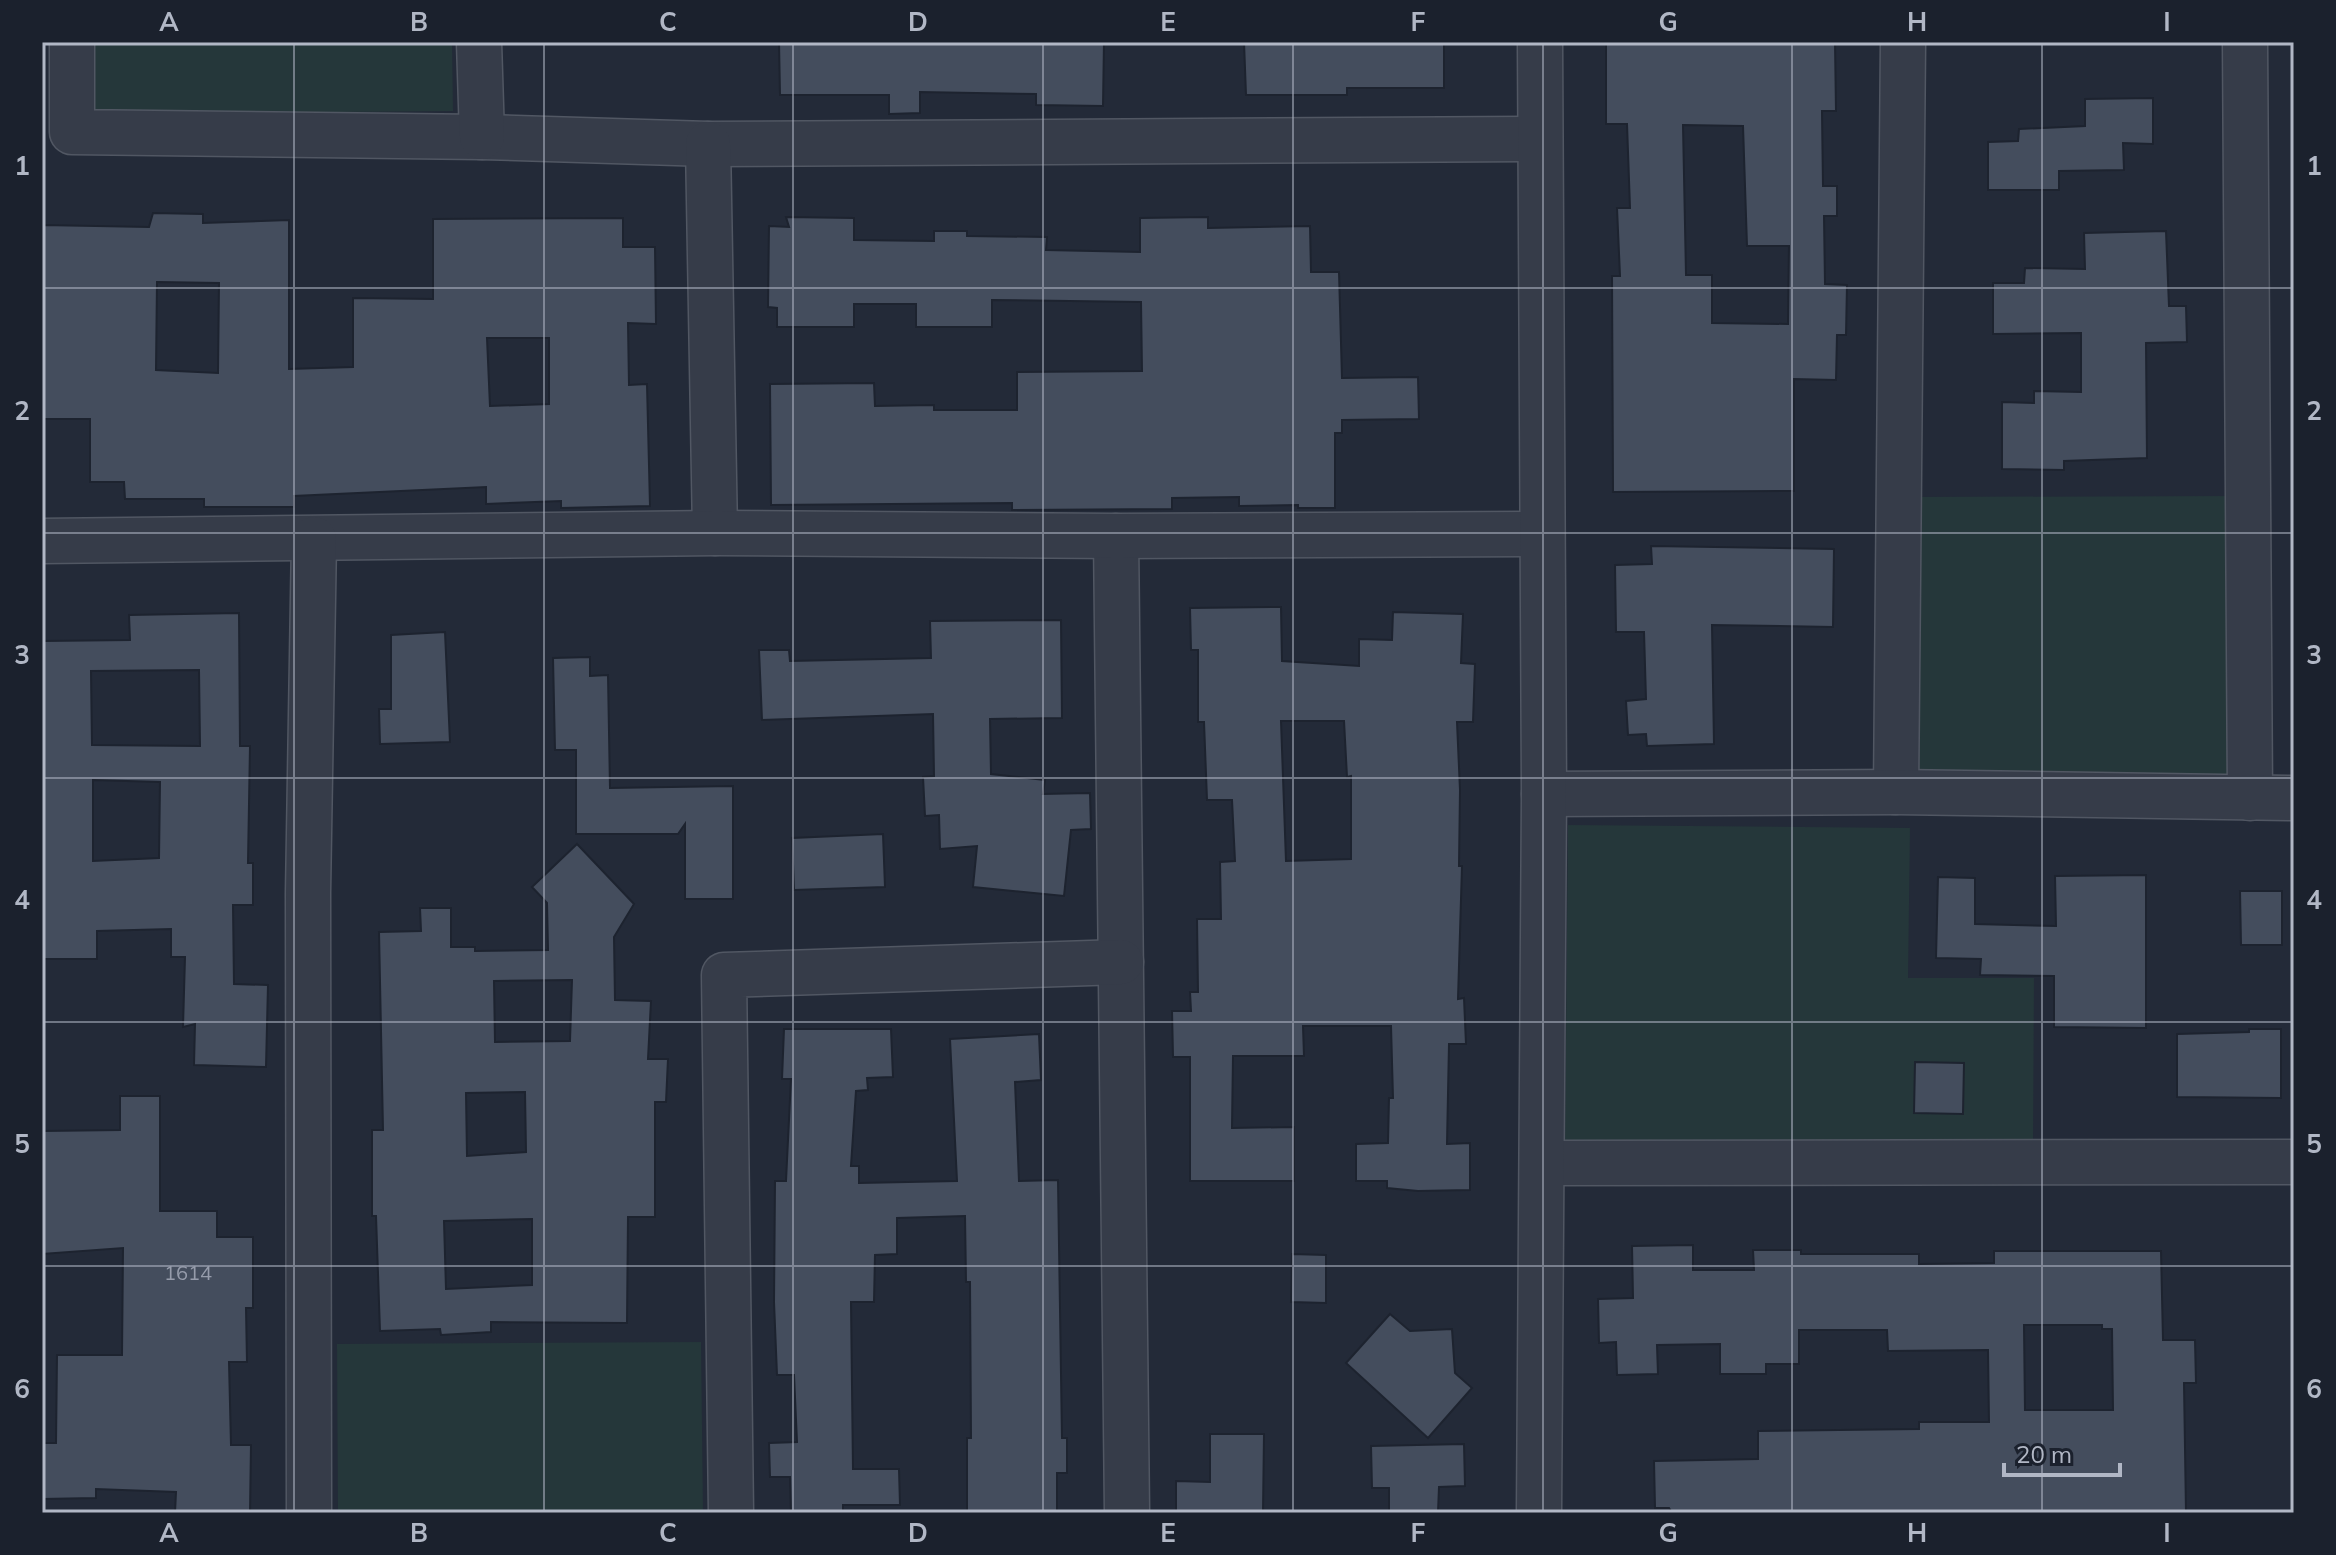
<svg xmlns="http://www.w3.org/2000/svg" width="2336" height="1555" font-family="Mulish,sans-serif">
	<style>
		.green { fill: #25373a }
		.building { fill: #444d5d; stroke: #1d232f; stroke-width: 2; fill-rule: evenodd }
		.lines { fill: none; stroke-linecap: round; stroke-linejoin: round }
		.minor-casing { stroke: #515763; stroke-width: 47 }
		.minor { stroke: #363c49; stroke-width: 44 }
		.grid { fill: none; stroke: #b1b7c5; stroke-width: 2; stroke-opacity: 0.55 }
		.labels { text-anchor: middle; dominant-baseline: central; stroke-width: 6; stroke-linejoin: round; paint-order: stroke }
		.number-label { font-size: 20px; fill: #969cab }
		.neatline { fill: none; stroke: #b1b7c5; stroke-width: 3 }
		.grid-label { font-size: 26px; text-anchor: middle; font-weight: bold; fill: #b1b7c5 }
	</style>
	<rect width="100%" height="100%" fill="#232a38"/>
	<!-- green -->
	<g class="green">
		<path d="M 89,42 L 452,42 L 453,111 L 90,114 Z"/>
		<path d="M 2233,496 L 2237,785 L 1910,775 L 1912,497 Z"/>
		<path d="M 1568,825 L 1910,828 L 1908,978 L 2034,978 L 2033,1151 L 1565,1148 Z"/>
		<path d="M 701,1342 L 703,1513 L 338,1513 L 337,1344 Z"/>
	</g>
	<!-- building -->
	<g class="building">
		<path d="M 779,42 L 1104,42 L 1103,106 L 1036,105 L 1036,94 L 920,92 L 920,113 L 889,114 L 889,95 L 780,95 Z"/>
		<path d="M 1244,42 L 1444,42 L 1444,88 L 1347,88 L 1347,95 L 1246,95 Z"/>
		<path d="M 1606,42 L 1835,42 L 1836,111 L 1822,111 L 1823,186 L 1837,186 L 1837,216 L 1824,216 L 1825,284 L 1847,285 L 1846,335 L 1837,335 L 1836,380 L 1794,379 L 1794,491 L 1613,492 L 1612,276 L 1620,276 L 1617,208 L 1630,208 L 1627,124 L 1606,124 ZM 1683,125 L 1743,126 L 1747,246 L 1789,246 L 1788,324 L 1712,323 L 1712,275 L 1686,275 Z"/>
		<path d="M 2153,98 L 2153,144 L 2123,143 L 2124,170 L 2059,171 L 2059,190 L 1988,190 L 1988,142 L 2018,141 L 2019,129 L 2085,126 L 2085,99 Z"/>
		<path d="M 153,213 L 203,214 L 203,223 L 289,220 L 289,369 L 353,367 L 353,298 L 433,299 L 433,219 L 623,218 L 623,247 L 655,247 L 656,324 L 628,323 L 629,385 L 647,384 L 650,506 L 561,508 L 561,501 L 486,504 L 486,487 L 294,496 L 294,507 L 204,507 L 204,499 L 125,499 L 124,482 L 90,482 L 90,419 L 42,419 L 42,225 L 149,227 ZM 157,282 L 219,283 L 218,373 L 156,370 ZM 487,338 L 549,338 L 549,404 L 490,406 Z"/>
		<path d="M 786,217 L 854,218 L 854,240 L 934,241 L 934,231 L 967,231 L 967,236 L 1047,237 L 1046,250 L 1140,252 L 1140,218 L 1208,217 L 1208,228 L 1310,226 L 1311,272 L 1339,272 L 1342,378 L 1418,377 L 1419,419 L 1342,420 L 1342,433 L 1335,433 L 1335,508 L 1298,508 L 1298,505 L 1239,506 L 1239,497 L 1172,498 L 1172,509 L 1012,510 L 1012,503 L 771,505 L 770,384 L 874,383 L 875,406 L 934,405 L 934,410 L 1017,410 L 1017,372 L 1142,371 L 1141,302 L 992,300 L 992,327 L 916,327 L 916,304 L 854,304 L 854,327 L 777,327 L 777,308 L 768,307 L 769,226 L 789,227 Z"/>
		<path d="M 2166,231 L 2169,306 L 2186,306 L 2187,342 L 2146,343 L 2147,458 L 2064,461 L 2064,470 L 2002,469 L 2002,402 L 2034,403 L 2034,391 L 2081,392 L 2081,333 L 1993,334 L 1993,283 L 2024,283 L 2025,268 L 2085,269 L 2084,233 Z"/>
		<path d="M 1651,546 L 1834,549 L 1833,627 L 1712,625 L 1714,744 L 1647,746 L 1646,734 L 1628,735 L 1626,701 L 1646,699 L 1644,632 L 1616,632 L 1615,565 L 1652,564 Z"/>
		<path d="M 1281,607 L 1282,661 L 1359,666 L 1359,639 L 1392,640 L 1393,612 L 1463,614 L 1461,663 L 1475,664 L 1473,722 L 1457,722 L 1460,790 L 1459,866 L 1462,866 L 1458,999 L 1464,998 L 1466,1044 L 1449,1044 L 1447,1144 L 1470,1143 L 1470,1190 L 1418,1191 L 1387,1188 L 1387,1181 L 1356,1181 L 1356,1144 L 1388,1143 L 1389,1098 L 1393,1098 L 1391,1026 L 1303,1026 L 1304,1056 L 1233,1056 L 1232,1128 L 1294,1127 L 1294,1181 L 1190,1181 L 1190,1057 L 1173,1057 L 1172,1011 L 1191,1011 L 1190,992 L 1198,992 L 1197,919 L 1221,919 L 1220,862 L 1235,861 L 1232,800 L 1207,800 L 1204,722 L 1198,722 L 1198,650 L 1191,650 L 1190,608 ZM 1281,721 L 1344,721 L 1347,777 L 1351,776 L 1351,859 L 1286,861 Z"/>
		<path d="M 239,613 L 240,746 L 250,746 L 248,863 L 253,863 L 253,905 L 233,905 L 234,984 L 268,985 L 266,1067 L 194,1065 L 195,1024 L 183,1027 L 185,957 L 171,957 L 171,929 L 97,931 L 97,959 L 42,959 L 42,641 L 130,640 L 129,615 ZM 199,670 L 200,746 L 92,745 L 91,671 ZM 93,780 L 160,782 L 159,858 L 93,861 Z"/>
		<path d="M 1061,620 L 1062,718 L 990,719 L 991,774 L 1045,780 L 1043,794 L 1090,793 L 1091,829 L 1071,830 L 1064,896 L 973,887 L 977,846 L 940,849 L 939,815 L 925,816 L 923,777 L 934,776 L 933,714 L 762,720 L 759,650 L 789,650 L 790,661 L 931,658 L 930,621 Z"/>
		<path d="M 445,632 L 450,742 L 380,744 L 379,709 L 391,709 L 391,635 Z"/>
		<path d="M 590,657 L 590,676 L 608,675 L 610,788 L 733,786 L 733,899 L 685,899 L 685,824 L 678,834 L 576,834 L 576,750 L 555,750 L 553,658 Z"/>
		<path d="M 883,834 L 885,887 L 794,890 L 792,838 Z"/>
		<path d="M 577,844 L 634,904 L 614,937 L 615,1000 L 651,1001 L 648,1059 L 668,1059 L 666,1102 L 655,1102 L 655,1217 L 628,1217 L 627,1323 L 491,1322 L 491,1332 L 441,1335 L 440,1329 L 380,1331 L 376,1216 L 372,1216 L 372,1130 L 383,1130 L 379,932 L 421,931 L 420,908 L 451,908 L 451,947 L 475,947 L 475,951 L 548,950 L 547,903 L 532,887 ZM 572,980 L 570,1041 L 495,1042 L 494,981 ZM 525,1092 L 526,1152 L 467,1156 L 466,1093 ZM 532,1219 L 532,1285 L 446,1289 L 444,1221 Z"/>
		<path d="M 2146,875 L 2146,1028 L 2054,1027 L 2054,976 L 1980,975 L 1981,959 L 1936,958 L 1938,877 L 1975,878 L 1975,924 L 2056,926 L 2055,876 Z"/>
		<path d="M 2240,891 L 2282,891 L 2282,945 L 2241,945 Z"/>
		<path d="M 784,1029 L 891,1029 L 893,1077 L 867,1078 L 868,1090 L 856,1091 L 851,1166 L 859,1166 L 859,1183 L 957,1181 L 950,1039 L 1039,1034 L 1041,1080 L 1015,1082 L 1019,1181 L 1058,1180 L 1062,1438 L 1067,1438 L 1067,1473 L 1057,1473 L 1057,1513 L 967,1513 L 967,1438 L 971,1438 L 970,1282 L 966,1282 L 965,1216 L 897,1218 L 897,1254 L 875,1255 L 874,1302 L 851,1302 L 853,1469 L 899,1469 L 900,1505 L 843,1505 L 843,1513 L 791,1513 L 790,1477 L 770,1477 L 769,1443 L 797,1442 L 794,1375 L 777,1375 L 774,1302 L 775,1181 L 786,1181 L 791,1079 L 782,1079 Z"/>
		<path d="M 2249,1029 L 2281,1029 L 2281,1098 L 2177,1097 L 2177,1034 L 2249,1032 Z"/>
		<path d="M 1915,1062 L 1964,1063 L 1963,1114 L 1914,1113 Z"/>
		<path d="M 120,1096 L 160,1096 L 160,1211 L 217,1211 L 217,1237 L 253,1237 L 253,1308 L 246,1308 L 247,1362 L 229,1362 L 231,1445 L 251,1445 L 250,1513 L 175,1513 L 176,1492 L 96,1489 L 96,1498 L 42,1499 L 42,1443 L 56,1443 L 57,1355 L 122,1355 L 123,1248 L 42,1254 L 42,1131 L 120,1130 Z"/>
		<path d="M 1693,1245 L 1693,1270 L 1754,1270 L 1753,1250 L 1801,1250 L 1801,1254 L 1919,1254 L 1919,1264 L 1994,1263 L 1994,1251 L 2161,1251 L 2163,1340 L 2195,1340 L 2196,1383 L 2184,1383 L 2186,1513 L 1672,1513 L 1669,1508 L 1655,1508 L 1654,1461 L 1758,1459 L 1758,1431 L 1919,1429 L 1919,1422 L 1989,1422 L 1988,1350 L 1888,1351 L 1887,1330 L 1799,1330 L 1799,1364 L 1766,1364 L 1766,1374 L 1720,1374 L 1720,1344 L 1657,1345 L 1658,1374 L 1617,1375 L 1616,1342 L 1599,1343 L 1598,1299 L 1633,1298 L 1632,1246 ZM 2024,1325 L 2102,1325 L 2102,1329 L 2112,1329 L 2113,1410 L 2025,1410 Z"/>
		<path d="M 1292,1254 L 1326,1255 L 1326,1303 L 1291,1302 Z"/>
		<path d="M 1390,1314 L 1410,1331 L 1452,1329 L 1455,1373 L 1472,1388 L 1428,1438 L 1346,1363 Z"/>
		<path d="M 1210,1434 L 1264,1434 L 1263,1513 L 1176,1513 L 1176,1481 L 1210,1482 Z"/>
		<path d="M 1464,1444 L 1465,1486 L 1439,1487 L 1438,1513 L 1389,1513 L 1389,1488 L 1372,1488 L 1371,1446 Z"/>
	</g>
	<g class="lines">
		<!-- minor casing -->
		<g class="minor-casing">
			<g id="minor">
				<path d="M 72,42 L 72,132 L 482,137 L 708,144 L 1539,139"/>
				<path d="M 479,42 L 482,137"/>
				<path d="M 2245,42 L 2250,798"/>
				<path d="M 708,144 L 715,533"/>
				<path d="M 1116,536 L 1127,1513"/>
				<path d="M 42,541 L 715,533 L 1116,536 L 1542,534"/>
				<path d="M 1896,792 L 1903,42"/>
				<path d="M 1544,794 L 1896,792 L 2294,798"/>
				<path d="M 1542,1163 L 2294,1162"/>
				<path d="M 309,1513 L 308,893 L 314,539"/>
				<path d="M 731,1513 L 724,975 L 1121,962"/>
				<path d="M 1539,1513 L 1544,794 L 1540,42"/>
			</g>
		</g>
		<!-- minor -->
		<use href="#minor" class="minor"/>
	</g>
	<!-- grid -->
	<path class="grid" d="M 294,42 L 294,1513M 544,42 L 544,1513M 793,42 L 793,1513M 1043,42 L 1043,1513M 1293,42 L 1293,1513M 1543,42 L 1543,1513M 1792,42 L 1792,1513M 2042,42 L 2042,1513M 42,288 L 2294,288M 42,533 L 2294,533M 42,778 L 2294,778M 42,1022 L 2294,1022M 42,1266 L 2294,1266"/>
	<g class="labels">
		<!-- number labels -->
		<g class="number-label">
			<text x="188" y="1272">1614</text>
		</g>
	</g>
	<!-- border -->
	<rect width="2336" height="1555" fill="none" stroke="#1b212d" stroke-width="88"/>
	<!-- scale -->
	<path d="M2004 1463v12h116v-12" fill="none" stroke="#b1b7c5" stroke-width="4"/>
	<text x="2016" y="1463" font-size="24" fill="#b1b7c5" stroke="#1b212d" stroke-width="6" paint-order="stroke">20 m</text>
	<rect x="44" y="44" width="2248" height="1467" class="neatline"/>
	<g class="grid-label">
		<text x="169" y="31">A</text>
		<text x="419" y="31">B</text>
		<text x="668" y="31">C</text>
		<text x="918" y="31">D</text>
		<text x="1168" y="31">E</text>
		<text x="1418" y="31">F</text>
		<text x="1668" y="31">G</text>
		<text x="1917" y="31">H</text>
		<text x="2167" y="31">I</text>
		<text x="22" y="175">1</text>
		<text x="2314" y="175">1</text>
		<text x="22" y="420">2</text>
		<text x="2314" y="420">2</text>
		<text x="22" y="664">3</text>
		<text x="2314" y="664">3</text>
		<text x="22" y="909">4</text>
		<text x="2314" y="909">4</text>
		<text x="22" y="1153">5</text>
		<text x="2314" y="1153">5</text>
		<text x="22" y="1398">6</text>
		<text x="2314" y="1398">6</text>
		<text x="169" y="1542">A</text>
		<text x="419" y="1542">B</text>
		<text x="668" y="1542">C</text>
		<text x="918" y="1542">D</text>
		<text x="1168" y="1542">E</text>
		<text x="1418" y="1542">F</text>
		<text x="1668" y="1542">G</text>
		<text x="1917" y="1542">H</text>
		<text x="2167" y="1542">I</text>
	</g>
</svg>
